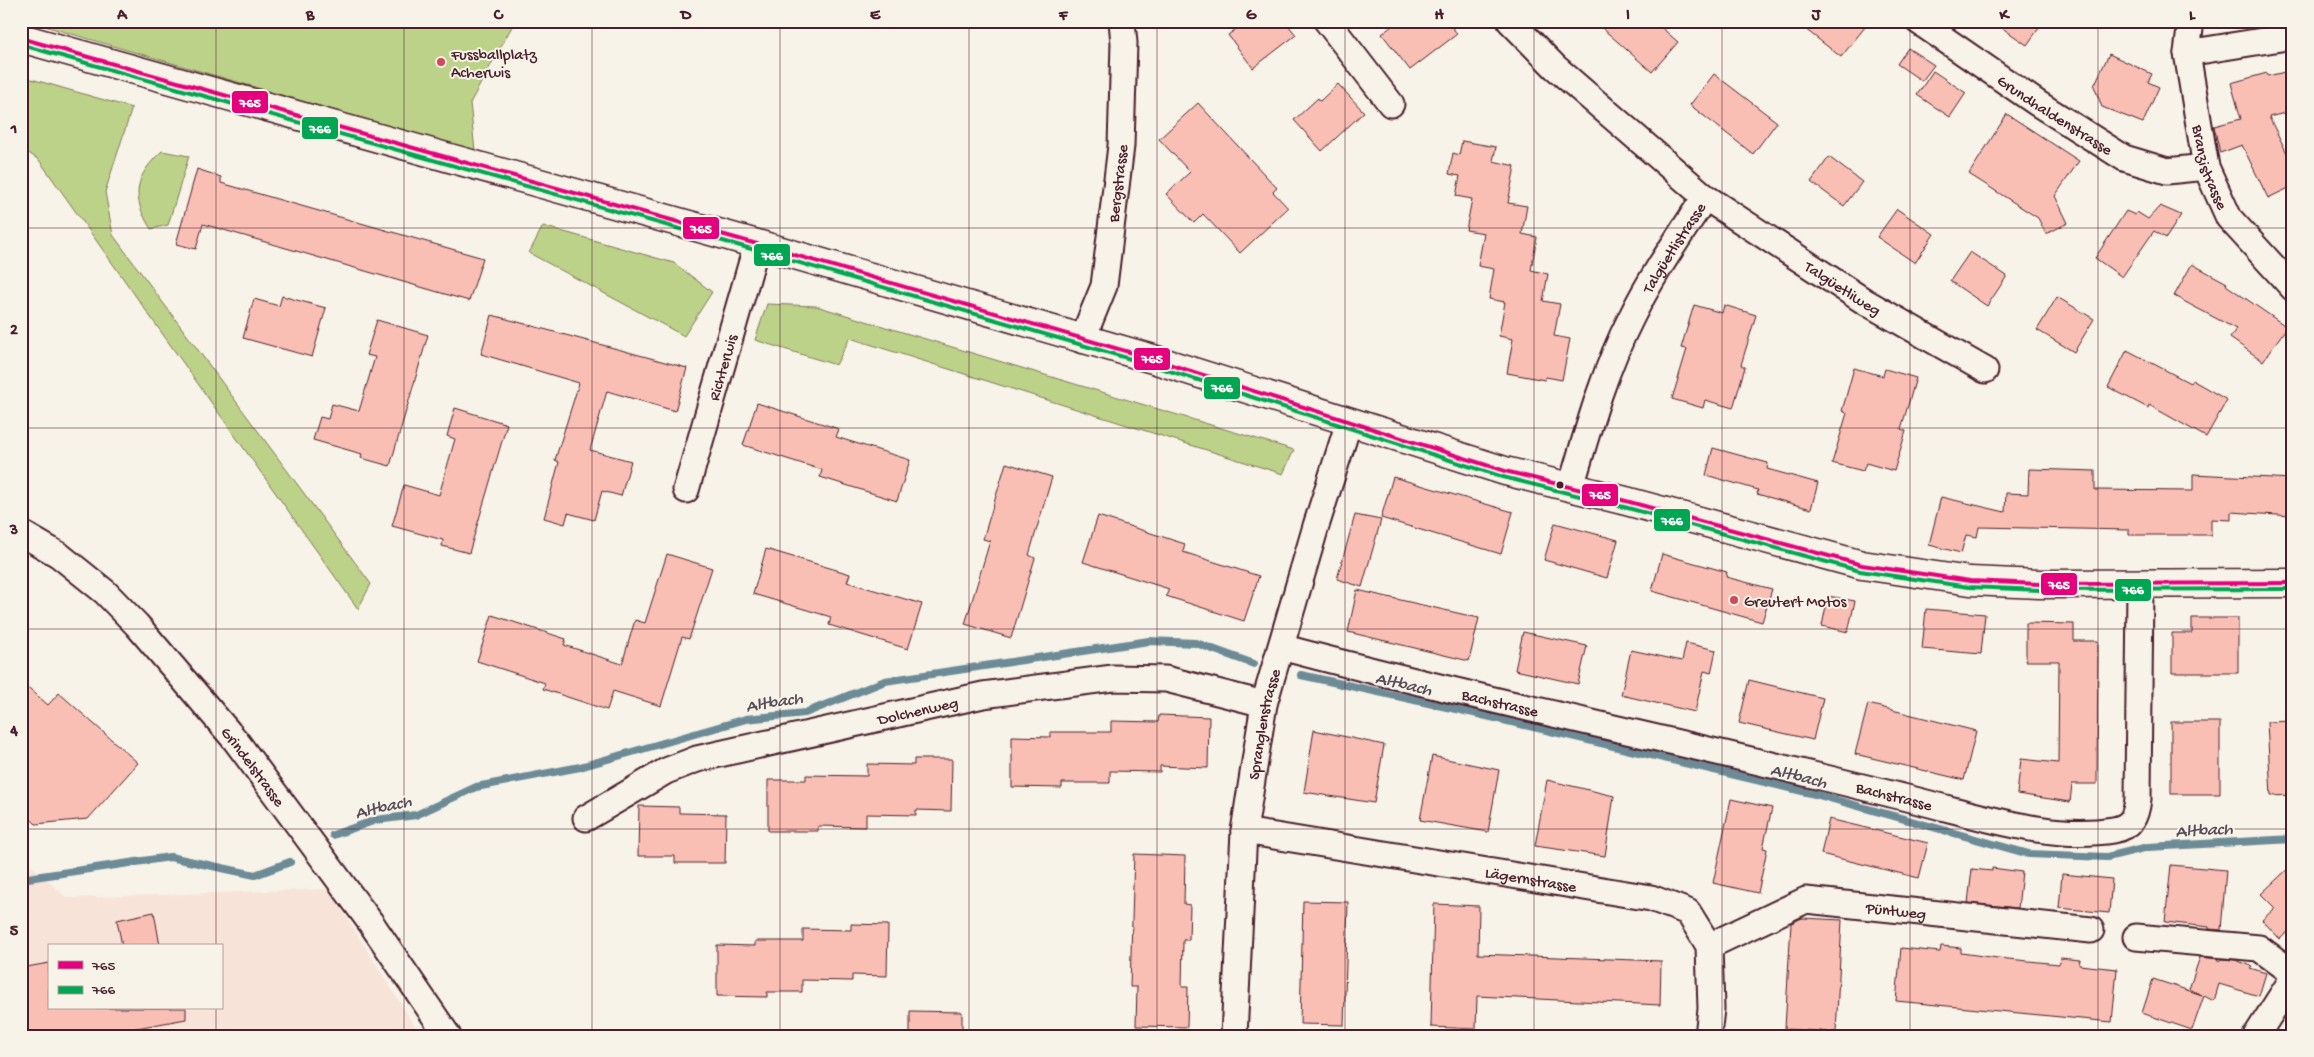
<svg xmlns="http://www.w3.org/2000/svg" width="2314" height="1057" font-family="'Gochi Hand',sans-serif">
<style>
.built{fill:#f8e3d8;fill-rule:evenodd}
.green{fill:#bcd288;stroke:#83785a}
.lines{fill:none;stroke-linecap:round;stroke-linejoin:round}
.stream{stroke:#6c8b97;stroke-width:8}
.building{fill:#fabfb4;stroke:#4a1f2b}
.street-casing{stroke:#4a1f2b;stroke-width:29}
.secondary-casing{stroke:#4a1f2b;stroke-width:31}
.street{stroke:#f7f3e8;stroke-width:25}
.secondary{stroke:#f7f3e8;stroke-width:28}
.bus-1-casing{stroke:#f7f3e8;stroke-width:8}
.bus-2-casing{stroke:#f7f3e8;stroke-width:8}
.bus-1{stroke:#e5007d;stroke-width:4}
.bus-2{stroke:#00a651;stroke-width:4}
.grid{fill:none;stroke:#4a1f2b;stroke-width:1;stroke-opacity:0.55}
.poi-dot{fill:#d1495b;stroke:#f7f3e8;stroke-width:2}
.bus-dot{fill:#4a1f2b;stroke:#f7f3e8;stroke-width:2}
.labels{text-anchor:middle;stroke-width:4;stroke-linejoin:round;paint-order:stroke}
.poi-label{font-size:16px;fill:#4a1f2b;stroke:#f7f3e8;text-anchor:start}
.street-label{font-size:16px;fill:#4a1f2b;stroke:#f7f3e8}
.water-label{font-size:18px;font-style:italic;fill:#584c58;stroke:#f7f3e8}
.line-badge{stroke:#f7f3e8;stroke-width:2}
.badge-label{font-size:14px;text-anchor:middle;font-weight:bold;fill:#fff}
.neatline{fill:none;stroke:#4a1f2b;stroke-width:2}
.grid-label{font-size:16px;text-anchor:middle;font-weight:bold;fill:#4a1f2b}
</style>
<rect width="100%" height="100%" fill="#f7f3e8"/>
<filter id="ink" filterUnits="userSpaceOnUse"><feTurbulence type="fractalNoise" baseFrequency=".02" numOctaves="2"/><feDisplacementMap in="SourceGraphic" scale="10" xChannelSelector="R" yChannelSelector="G"/><feConvolveMatrix kernelMatrix="1 2 1 2 8 2 1 2 1" color-interpolation-filters="sRGB"/></filter>
<g filter="url(#ink)">
<path class="built" d="M21,856l46,42 262,-9 92,147h-400zM49,946h172v62h-172z"/>
<path class="green" d="M27,21h488l-45,82 5,48z
M21,76l111,32 -27,84 8,43 258,349 -13,25 -319,-449 -18,-12z
M162,151l27,5 -21,69 -17,4c-21,-33 -16,-53 11,-78z
M543,226l131,37 38,29 -28,44 -155,-83z
M767,304l49,2 478,144 -11,24 -433,-136 -14,27 -81,-25z"/>
<g class="lines">
<path class="stream" d="M1301,675l173,38 341,81 214,60 78,3 41,-10 145,-8
M333,835l43,-15 40,-5 60,-28 104,-20 166,-48 59,-6 80,-32 264,-40 47,2 58,21
M21,879l149,-22 85,18 35,-13"/>
</g>
<path class="building" d="M1247,21h38l11,14 -43,33 -25,-33z
M1398,21h50l9,13 -47,36 -28,-36z
M1594,21h60l24,21 -26,30z
M1795,21h75l-29,36z
M1992,21h52l-17,24z
M1908,48l26,17 -12,16 -25,-17z
M2109,54l43,20 -4,8 11,5 -16,36 -41,-16 -8,-21z
M2293,70v41l-24,6 24,48v21l-25,12 -26,-53 -22,8 -6,-27 27,-7 -10,-36 36,-10 1,3z
M1933,71l33,22 -16,24 -33,-22z
M1714,74l63,48 -24,32 -63,-49z
M1338,84l26,28 -42,39 -28,-31 24,-22 2,3z
M1198,103l79,85 -4,4 15,16 -48,45 -37,-39 -9,9 -28,-29 24,-22 -31,-33z
M2007,114l72,47 -24,35 13,27 -22,11 -8,-16 -69,-44z
M1462,141l34,6 -3,14 22,5 -7,37 19,3 -5,28 15,3 -6,33 17,4 -5,27 17,3 -6,32 16,3 -8,41 -16,-3 -1,3 -38,-7 6,-34 -14,-3 6,-34 -16,-3 5,-30 -16,-3 6,-33 -18,-3 6,-31 -16,-3 4,-20 -11,-2 4,-21 6,2z
M1829,157l33,25 -18,24 -33,-24z
M197,169l24,8v6l262,75 -14,43 -266,-77 -7,25 -20,-5z
M2160,206l21,9 -15,23 -12,-7 -32,46 -27,-19 31,-47 9,4 2,-3 11,7z
M1897,209l37,25 -19,29 -38,-26z
M1970,252l37,24 -20,30 -37,-25z
M2192,264l35,19 -1,2 61,42 -24,34 -33,-23 6,-9 -62,-33z
M282,296l44,12 -14,49 -69,-19 11,-39 25,7z
M2057,297l37,22 -20,33 -37,-22z
M1694,305l28,8 2,-8 32,10 -15,50 4,2 -12,41 -28,-8 -2,8 -31,-9 15,-50 -6,-1z
M492,315l195,53 -12,43 -68,-20 -17,59 41,11 -10,35 -19,-5 -8,29 -26,-7 -3,11 -21,-6 15,-56 -4,-2 24,-77 -98,-29z
M377,320l51,15 -38,131 -29,-8 1,-4 -49,-14 7,-23 8,2 4,-15 27,7 16,-54 -9,-2z
M2127,350l63,33 2,-3 35,20 -21,37 -57,-32 -1,3 -40,-21z
M1854,368l29,8 2,-7 31,9 -15,51 5,2 -12,40 -28,-8 -3,8 -31,-8 15,-50 -5,-2z
M757,403l82,26 -3,8 74,23 -13,41 -77,-24 2,-7 -79,-25z
M455,408l52,16 -38,129 -27,-7 1,-6 -51,-14 12,-41 35,10 16,-56 -8,-3z
M1713,448l55,15 -1,6 51,14 -7,26 -54,-15 1,-4 -52,-15z
M1006,463l46,14 -23,78 6,3 -24,80 -46,-14 25,-83 -7,-2z
M2029,469l66,2v19l98,1v-17l100,5v37l-62,-4v8l-20,-1v16h-82v-5l-150,-3 -2,10 -11,-2 -5,18 -32,-8 12,-48 64,15 1,-19 22,1z
M1393,477l120,35 -12,42 -120,-36z
M1355,515l26,5 -19,67 -25,-8z
M1098,516l87,28 -2,8 76,24 -15,45 -78,-25 3,-7 -86,-27z
M1555,523l63,17 -11,38 -63,-18z
M766,549l84,25 -3,8 75,22 -14,45 -79,-24 2,-8 -78,-23z
M667,554l45,14 -23,71 -7,-2 -21,69 -48,-15 -6,19 -64,-21 2,-6 -68,-22 15,-46 74,24 -2,6 58,19 13,-44 10,3z
M1662,554l65,18 -1,5 46,12 -10,33 -110,-31z
M1357,590l122,28 -10,43 -121,-29z
M1828,596l27,5 -7,31 -26,-6z
M1926,609l59,5 -4,40 -59,-5z
M2192,618h46v55h-66v-40h20z
M2026,623l48,1v17h24l-1,143h-25l-2,18 -53,-8 4,-35 37,4 1,-102h-33z
M1523,632l64,14 -9,38 -63,-14z
M1686,643l30,7 -5,23 -7,-2 -9,41 -74,-17 10,-45 51,11z
M1749,680l74,18 -10,42 -74,-17z
M21,681l27,24 11,-12 79,70 -50,56 -52,5 -15,-14z
M1868,704l108,27 -12,49 -109,-26z
M1159,715l50,2 -1,51 -48,-2v6l-50,-1v12h-48v5l-50,-1v-51l38,1v-5h61v-11l47,1z
M2293,721v74l-22,1 -4,-74z
M2171,722h49v72h-49z
M1314,730l70,15 -10,58 -70,-11z
M1432,756l67,14 -11,62 -68,-12z
M914,759h38l-1,52 -35,-1v5l-50,-1v13l-48,-1v5h-50v-51h38v-5l61,1v-12l47,1z
M1547,780l67,16 -9,60 -70,-10z
M1731,799l41,9 -9,40 4,1 -9,44 -45,-10z
M639,806l40,1v6l47,1 -1,49h-50v-7h-37z
M1829,819l99,24 -9,35 -98,-24z
M1134,854l51,2 -1,48 6,1 -1,35h-6l-1,47h6l-1,40 -51,-1 1,-39h-7z
M2293,864v63l-13,12 -18,-19 13,-12 -14,-14z
M2171,865l55,5 -5,60 -12,-1v-2l-44,-5z
M1992,868l30,4 -4,36 -50,-5 4,-34 20,2z
M2062,874l50,5 -3,34 -50,-5z
M1303,901l45,1 -4,123 -44,-1z
M1434,904l45,2 -1,48 183,7 -1,44 -183,-9 -1,33 -45,-2z
M154,912l6,34h-38l-5,-26z
M1802,918l40,2 -6,112 -51,-3 6,-106z
M851,924l37,1 -1,51 -35,-1v6l-50,-1v12h-35v5l-50,-1v-51l38,1v-5h48v-12l48,1z
M1941,946l20,2v5l37,5 61,6 1,-6 20,2 -1,5 38,4 -5,53 -216,-21 5,-53 39,4z
M2200,957l18,2v3l3,-3 14,1 17,6 -2,2 16,5 -7,23 -40,-12 -5,17 -10,-5 -12,34 -50,-17 11,-34 49,16 -13,-6z
M49,963v45h137v11l-93,17h-72v-68z
M910,1011l52,1v24h-52z"/>
<g class="lines">
<g class="street-casing">
<g id="street">
<path d="M1327,21l64,83"/>
<path id="s1" d="M1510,21l45,46 150,130 159,104 121,69"/>
<path id="s2" d="M1918,21l119,82 87,55 43,13 39,-4"/>
<path id="s3" d="M2191,21l-4,32 19,114 23,51 64,70"/>
<path d="M2187,53l106,-17"/>
<path id="s4" d="M1082,340l22,-54 17,-140 3,-103 -2,-22"/>
<path id="s5" d="M1571,487c17,-58 33,-116 60,-169 21,-43 48,-81 74,-121"/>
<path id="s6" d="M686,490l71,-246"/>
<path id="s7" d="M21,533l38,22 46,37 32,33 99,116 135,182 77,113"/>
<path id="s8" d="M1281,647c178,48 358,85 536,129 46,11 91,22 136,34 51,13 107,29 160,20 19,-3 23,-14 25,-31l2,-214"/>
<path id="s9" d="M586,818l80,-47 31,-12 286,-64 130,-17 53,1 98,25"/>
<path id="s10" d="M1244,831l407,67 37,14 21,34 2,63 -3,27"/>
<path d="M2136,937l123,11 34,25"/>
<path id="s11" d="M1709,946l97,-46 285,30"/>
<path id="s12" d="M1234,1036l10,-205 20,-127 52,-178 33,-104"/>
<path d="M2256,1036l37,-58"/>
</g>
</g>
<g class="secondary-casing">
<path id="secondary" d="M21,38l736,206 396,115 352,112 121,30 236,64 108,16 70,3 253,-1"/>
</g>
<use href="#street" class="street"/>
<use href="#secondary" class="secondary"/>
<g class="bus-1-casing">
<path id="bus-1" d="M24,39l733,205 396,115 352,112 121,30 236,64 108,16 70,3 253,-1"/>
</g>
<g class="bus-2-casing">
<path id="bus-2" d="M22,45l733,205 396,115 352,112 121,30 236,64 109,16 71,3 253,-1"/>
</g>
<use href="#bus-1" class="bus-1"/>
<use href="#bus-2" class="bus-2"/>
</g>
</g>
<path class="grid" d="M216,21v925M404,21v1015M592,21v1015M780,21v1015M969,21v1015M1157,21v1015M1345,21v1015M1534,21v1015M1722,21v1015M1910,21v1015M2098,21v1015M21,228h2272M21,428h2272M21,629h2272M21,829h2272M216,1008v28"/>
<g class="poi-dot">
<circle cx="441" cy="62" r="5"/>
<circle cx="1734" cy="600" r="5"/>
</g>
<circle class="bus-dot" cx="1560" cy="485" r="4.5"/>
<g class="labels">
<g class="poi-label">
<text x="451" y="59">Fussballplatz<tspan x="451" dy="18">Acherwis</tspan></text>
<text x="1744" y="606">Greutert Motos</text>
</g>
<g class="street-label">
<text dy="6" stroke="none"><textPath href="#s2" startOffset="166">Grundhaldenstrasse</textPath></text>
<text dy="6" stroke="none"><textPath href="#s3" startOffset="149">Branzistrasse</textPath></text>
<text dy="6" stroke="none"><textPath href="#s4" startOffset="162">Bergstrasse</textPath></text>
<text dy="6" stroke="none"><textPath href="#s5" startOffset="262">Talgüetlistrasse</textPath></text>
<text dy="6" stroke="none"><textPath href="#s1" startOffset="428">Talgüetliweg</textPath></text>
<text dy="6" stroke="none"><textPath href="#s6" startOffset="128">Richterwis</textPath></text>
<text dy="6" stroke="none"><textPath href="#s8" startOffset="226">Bachstrasse</textPath></text>
<text dy="6" stroke="none"><textPath href="#s9" startOffset="352">Dolchenweg</textPath></text>
<text dy="6" stroke="none"><textPath href="#s12" startOffset="314">Spranglenstrasse</textPath></text>
<text dy="6" stroke="none"><textPath href="#s7" startOffset="332">Grindelstrasse</textPath></text>
<text dy="6" stroke="none"><textPath href="#s8" startOffset="631">Bachstrasse</textPath></text>
<text dy="6" stroke="none"><textPath href="#s10" startOffset="291">Lägernstrasse</textPath></text>
<text dy="6" stroke="none"><textPath href="#s11" startOffset="198">Püntweg</textPath></text>
</g>
<g class="water-label">
<text transform="translate(1404 683) rotate(13)" y="6">Altbach</text>
<text transform="translate(774 701) rotate(-9)" y="6">Altbach</text>
<text transform="translate(1799 775) rotate(14)" y="6">Altbach</text>
<text transform="translate(383 806) rotate(-13)" y="6">Altbach</text>
<text transform="translate(2204 829) rotate(-3)" y="6">Altbach</text>
</g>
</g>
<g class="line-badge">
<rect x="231" y="90" width="38" height="24" rx="5" fill="#e5007d"/>
<rect x="301" y="116" width="38" height="24" rx="5" fill="#00a651"/>
<rect x="682" y="216" width="38" height="24" rx="5" fill="#e5007d"/>
<rect x="753" y="243" width="38" height="24" rx="5" fill="#00a651"/>
<rect x="1133" y="347" width="38" height="24" rx="5" fill="#e5007d"/>
<rect x="1203" y="376" width="38" height="24" rx="5" fill="#00a651"/>
<rect x="1581" y="483" width="38" height="24" rx="5" fill="#e5007d"/>
<rect x="1653" y="508" width="38" height="24" rx="5" fill="#00a651"/>
<rect x="2040" y="572" width="38" height="24" rx="5" fill="#e5007d"/>
<rect x="2114" y="578" width="38" height="24" rx="5" fill="#00a651"/>
</g>
<g class="badge-label">
<text x="250" y="107">765</text>
<text x="320" y="133">766</text>
<text x="701" y="233">765</text>
<text x="772" y="260">766</text>
<text x="1152" y="363">765</text>
<text x="1222" y="392">766</text>
<text x="1600" y="499">765</text>
<text x="1672" y="525">766</text>
<text x="2059" y="589">765</text>
<text x="2133" y="594">766</text>
</g>
<rect width="2314" height="1057" fill="none" stroke="#f7f3e8" stroke-width="55"/>
<rect x="48" y="944" width="175" height="65" fill="#f7f3e8" stroke="#b29e9c"/>
<rect x="58" y="961" width="25" height="8" fill="#e5007d" stroke="#b29e9c"/>
<text x="92" y="970" font-size="15" fill="#4a1f2b">765</text>
<rect x="58" y="986" width="25" height="8" fill="#00a651" stroke="#b29e9c"/>
<text x="92" y="994" font-size="15" fill="#4a1f2b">766</text>
<rect x="28" y="28" width="2258" height="1002" class="neatline"/>
<g class="grid-label">
<text x="122" y="19">A</text>
<text x="310" y="19">B</text>
<text x="498" y="19">C</text>
<text x="686" y="19">D</text>
<text x="875" y="19">E</text>
<text x="1063" y="19">F</text>
<text x="1251" y="19">G</text>
<text x="1439" y="19">H</text>
<text x="1628" y="19">I</text>
<text x="1816" y="19">J</text>
<text x="2004" y="19">K</text>
<text x="2192" y="19">L</text>
<text x="14" y="133">1</text>
<text x="14" y="334">2</text>
<text x="14" y="534">3</text>
<text x="14" y="735">4</text>
<text x="14" y="935">5</text>
</g>
</svg>
